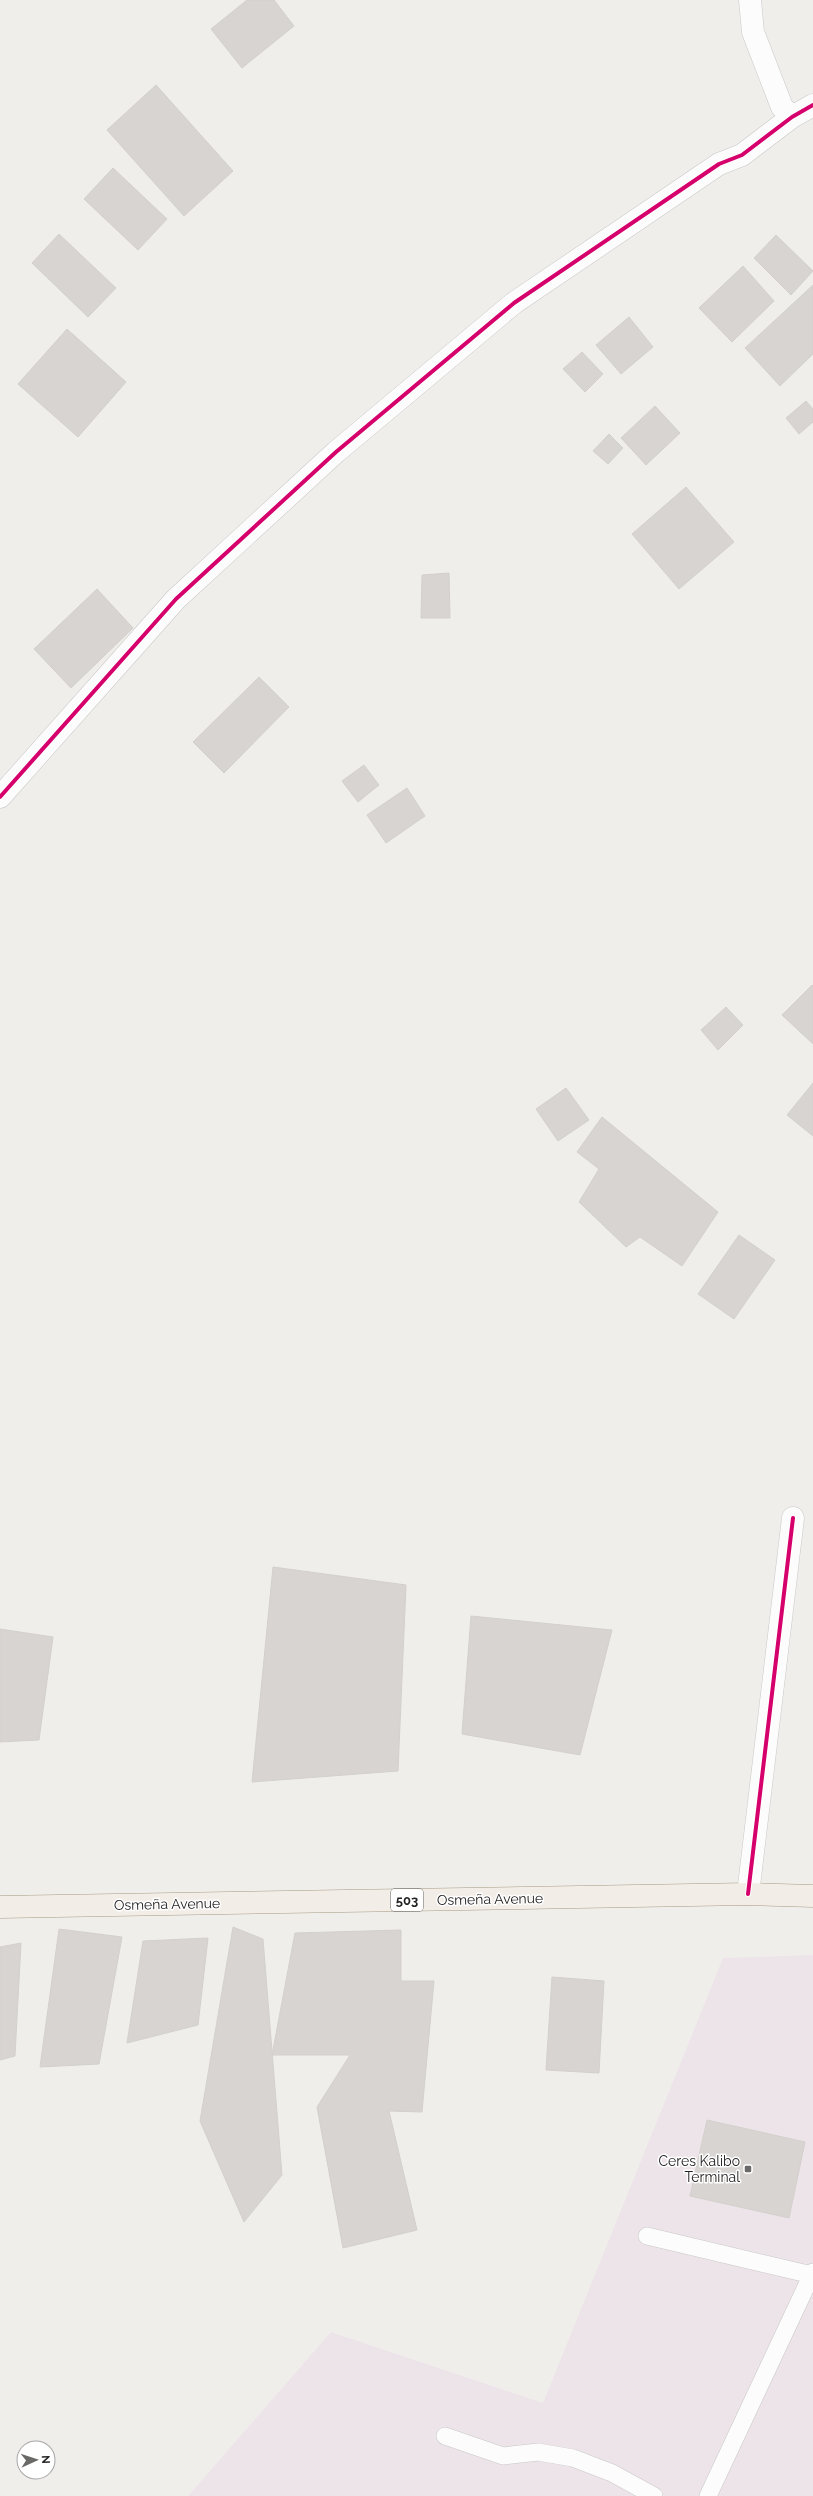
<svg xmlns="http://www.w3.org/2000/svg" width="813" height="2496" font-family="Raleway,sans-serif">
<style>
.industrial{fill:#ede4e9}
.building{fill:#d7d4d2;stroke:#d3d0cc}
.lines{fill:none;stroke-linecap:round;stroke-linejoin:round}
.service-casing{stroke:#c9c8c7;stroke-width:18}
.minor-casing{stroke:#c9c8c7;stroke-width:23}
.primary-casing{stroke:#a79c86;stroke-width:23}
.service{stroke:#fdfcfc;stroke-width:17}
.minor{stroke:#fdfcfc;stroke-width:22}
.primary{stroke:#f3ede7;stroke-width:22}
.cycleway-casing{stroke:#fff;stroke-width:6}
.cycleway{stroke:#d6006c;stroke-width:4}
.poi-dot{fill:#6a6968;stroke:#fff;stroke-width:1.5}
.labels{text-anchor:middle;stroke-width:3;stroke-linejoin:round;paint-order:stroke}
.shield{fill:#fff;stroke:#646464;stroke-width:1}
.shield-label{font-size:13px;font-weight:bold;fill:#222}
.street-label{font-size:14px;fill:#222;stroke:#fff}
.poi-label{font-size:14px;fill:#222;stroke:#fff;text-anchor:end}
</style>
<rect width="100%" height="100%" fill="#f0eeeb"/>
<path class="industrial" d="M813,1955v541h-625l143,-164 212,71 180,-445z"/>
<path class="building" d="M247,0h27l20,26 -52,42 -31,-39z
M156,85l77,86 -49,45 -77,-86z
M113,168l54,51 -29,31 -54,-51z
M59,234l57,54 -28,29 -56,-54z
M776,235l37,36 -22,24 -37,-37z
M743,266l31,35 -42,41 -33,-34z
M813,285v69l-33,32 -35,-38z
M629,317l24,30 -32,27 -25,-29z
M67,329l59,53 -48,55 -60,-53z
M582,352l21,22 -18,18 -22,-23z
M806,401l7,8v13l-14,12 -13,-16z
M655,406l25,27 -34,32 -25,-27z
M609,434l14,14 -15,16 -15,-13z
M686,487l48,55 -55,47 -47,-55z
M449,573l1,45h-29l1,-43z
M97,589l36,39 -62,60 -37,-39z
M259,677l30,30 -65,66 -31,-31z
M364,765l15,20 -21,17 -16,-21z
M407,788l18,28 -39,27 -19,-28z
M812,985l1,1v58l-31,-29z
M726,1007l17,18 -25,25 -17,-20z
M813,1083v53l-26,-21z
M566,1088l23,32 -31,21 -22,-32z
M602,1117l116,95 -36,54 -42,-29 -14,10 -47,-45 20,-33 -22,-17z
M739,1235l36,25 -41,59 -36,-25z
M273,1567l133,18 -8,186 -146,11z
M471,1616l141,14 -32,125 -118,-21z
M0,1629l53,8 -14,103 -39,2z
M233,1927l30,12 19,236 -38,47 -44,-101z
M59,1929l63,8 -23,127 -59,3z
M401,1930v51h33l-12,131 -33,-1 28,119 -74,18 -26,-141 33,-52h-78l23,-122z
M208,1938l-10,87 -71,18 16,-102z
M21,1943l-6,113 -15,4v-113z
M552,1977l52,4 -5,92 -53,-3z
M707,2120l98,22 -16,76 -99,-22z"/>
<g class="lines">
<g class="service-casing">
<path id="service" d="M647,2236l165,39
M445,2436l58,20 35,-4 35,6 39,15 42,23
M708,2496l105,-224"/>
</g>
<g class="minor-casing">
<path id="minor" d="M750,0l3,32 29,75 10,10
M0,797l176,-198 160,-147 178,-149 205,-139 23,-9 50,-38 21,-12
M748,1894l45,-376"/>
</g>
<g class="primary-casing">
<path id="primary" d="M0,1907l748,-13 65,2"/>
</g>
<use href="#service" class="service"/>
<use href="#minor" class="minor"/>
<use href="#primary" class="primary"/>
<g class="cycleway-casing">
<path id="cycleway" d="M0,797l176,-198 160,-147 178,-149 205,-139 23,-9 50,-38 21,-12
M748,1894l45,-376"/>
</g>
<use href="#cycleway" class="cycleway"/>
</g>
<rect class="poi-dot" x="744" y="2165" width="8" height="8" rx="2"/>
<g class="labels">
<rect class="shield" x="391" y="1889" width="32" height="22" rx="3"/>
<g class="shield-label">
<text x="407" y="1905">503</text>
</g>
<g class="street-label">
<text transform="translate(490 1899) rotate(-1)" y="5">Osmeña Avenue</text>
<text transform="translate(167 1904) rotate(-1)" y="5">Osmeña Avenue</text>
</g>
<g class="poi-label">
<text x="740" y="2166">Ceres Kalibo<tspan x="740" dy="16">Terminal</tspan></text>
</g>
</g>
<g transform="translate(36 2460) rotate(87)"><circle r="19" fill="#ffffff" stroke="#a7a7a7"/>
<path d="M0-3L7 15L0 10L-7 15Z" fill="#6a6968"/>
<text y="-6" font-size="11" font-weight="bold" text-anchor="middle" fill="#222222">N</text>
</g>
</svg>
